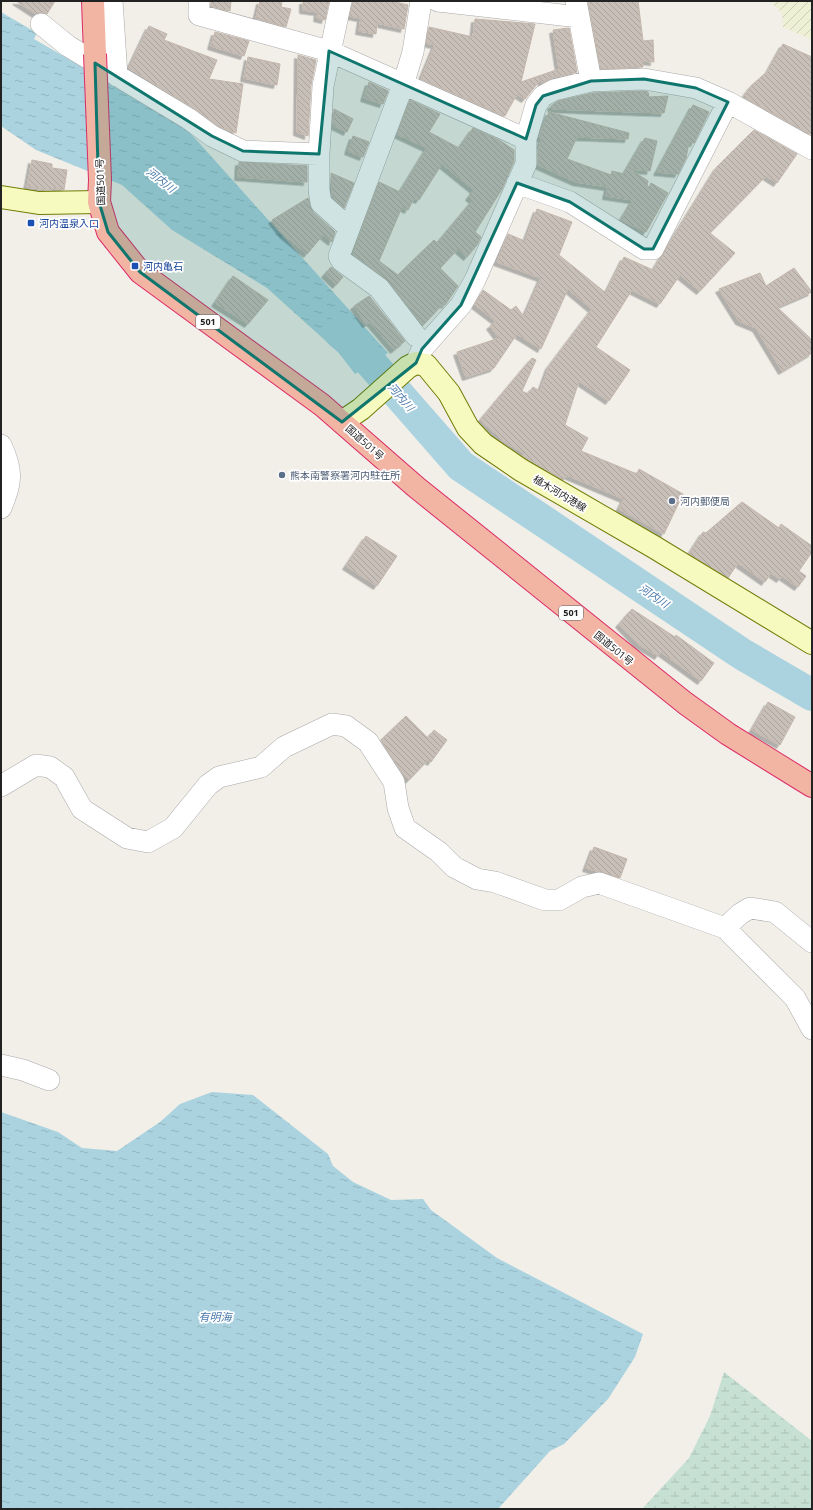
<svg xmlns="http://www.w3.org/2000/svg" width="813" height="1510" font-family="'Open Sans','Noto Sans JP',sans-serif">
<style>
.farmland{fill:url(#farmland-furrows)}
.wetland{fill:url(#wetland-marsh)}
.water{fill:url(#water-ripples)}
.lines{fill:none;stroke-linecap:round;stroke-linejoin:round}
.river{stroke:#aad3df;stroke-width:32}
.building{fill:url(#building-back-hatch);stroke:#c4b6ab;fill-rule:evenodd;filter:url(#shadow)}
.minor-casing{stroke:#a9a9a9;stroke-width:22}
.secondary-casing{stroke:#707d05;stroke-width:24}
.trunk-casing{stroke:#dc2a67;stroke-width:24}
.minor{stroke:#fff;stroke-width:21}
.secondary{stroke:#f7fabf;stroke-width:22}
.trunk{stroke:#f2b4a3;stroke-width:22}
.trunk-bridge-casing{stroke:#dc2a67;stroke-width:24;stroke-linecap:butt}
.trunk-bridge{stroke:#f2b4a3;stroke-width:22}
.marked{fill:#0f766e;fill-opacity:0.2;stroke:#0f766e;stroke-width:3;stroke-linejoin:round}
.transit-dot{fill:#1a4fb4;stroke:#fff;stroke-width:1.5}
.service-dot{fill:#5c6f8a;stroke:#fff;stroke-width:1.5}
.labels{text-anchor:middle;stroke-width:3.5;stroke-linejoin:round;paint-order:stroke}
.shield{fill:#fff;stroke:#646464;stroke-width:1}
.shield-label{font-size:9px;font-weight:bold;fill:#222}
.street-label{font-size:10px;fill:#222;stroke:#fff}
.transit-label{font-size:10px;fill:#164399;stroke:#fff;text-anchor:start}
.service-label{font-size:10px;fill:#4e5e75;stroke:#fff;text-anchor:start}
.water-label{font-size:11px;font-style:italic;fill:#4a7aab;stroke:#fff}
</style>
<defs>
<pattern id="farmland-furrows" width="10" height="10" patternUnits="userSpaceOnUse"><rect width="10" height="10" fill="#eef0d5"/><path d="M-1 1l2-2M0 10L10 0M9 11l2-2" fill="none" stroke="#ccceb7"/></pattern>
<pattern id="wetland-marsh" width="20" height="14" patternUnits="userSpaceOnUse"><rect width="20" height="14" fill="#c6e0d4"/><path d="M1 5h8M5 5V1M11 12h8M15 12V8" fill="none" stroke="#aac0b6"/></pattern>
<pattern id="water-ripples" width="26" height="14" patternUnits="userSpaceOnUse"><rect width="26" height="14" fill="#aad3df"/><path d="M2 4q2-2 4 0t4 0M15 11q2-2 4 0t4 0" fill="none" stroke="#92b5bf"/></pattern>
<pattern id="building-back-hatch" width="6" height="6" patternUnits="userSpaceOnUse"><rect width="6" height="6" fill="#c7bfb8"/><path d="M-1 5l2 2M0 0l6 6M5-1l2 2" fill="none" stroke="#aba49e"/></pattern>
<filter id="shadow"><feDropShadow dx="-3.5" dy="3.5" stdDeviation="0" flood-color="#0004"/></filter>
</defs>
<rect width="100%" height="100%" fill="#f2efe9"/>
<path class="farmland" d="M770,1h42v39l-29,-13 -1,-14z"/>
<path class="wetland" d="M724,1372l88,69v68h-170l47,-51 21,-42z"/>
<path class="water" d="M1,12l36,21 -3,6 149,86 205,228 -33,21 -17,-22 -71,-64 -95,-58 -50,-45 -86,-35 -35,-24z
M212,1092l41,3 75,59 5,12 20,16 38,18 32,-1 8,11 66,48 146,76 -8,23 -27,42 -44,45 -14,7 -52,58h-497v-397l57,20 24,16 35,3 43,-29 20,-18z"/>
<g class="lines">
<path class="river" d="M340,333l17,14 104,119 281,188 70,41"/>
</g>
<path class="building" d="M16,1h39l-8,13 -4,-2 -7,2z
M211,1h20l-1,10 -19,-5z
M260,1h22l-1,6 10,2 -5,18 -30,-9z
M303,1h26l-4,19 -8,-2 1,-6 -15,-2z
M353,1h38l17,4 -4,24 -27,-6 -1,11 -17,-3 2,-13 -11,-2z
M588,1h50l5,40 10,-1 1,22 -12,-1 1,6 -42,2z
M475,19l60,5 -14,58 38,-13 -6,-39 16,-2 8,44 -26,6 -9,5 -1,-4 -16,20 -8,-5 -12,22 -84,-37 14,-34 -9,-2 3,-16 44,10z
M149,26l18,8 -3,6 53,20 -8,19 34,5 -7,49 -18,-7 -23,-17 -66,-41z
M215,32l34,9 -5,15 -33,-10z
M783,44l29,13v78l-69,-38 9,-12 16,-14z
M298,55l18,5 -5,25 -3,51 -11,-4z
M248,57l32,7 -3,21 -33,-7z
M369,82l19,9 -5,13 -19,-6z
M643,91l5,1 1,5 19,-1 -4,17 -112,-4 -1,-3 7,-5 35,-8z
M410,100l30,14 -11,18 30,16 14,-20 26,12 15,10v11l-12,28 -27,43 6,5 -4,8 -10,12 -9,-8 -18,19 18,18 -13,19 -2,-1 -20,21 -35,-44 -35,-27 26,-72 21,10 27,-44 -30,-14zM442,164l32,26 -5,7 4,3 -36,43 -3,-3 -36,35 -19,-14 23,-54 6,3 6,-12 5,2z
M693,105l16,7 -15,31 -5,-1 -3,16 -8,16 -21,-2z
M334,109l19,10 -6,13 -14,-7z
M549,112l80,21 -1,6 -51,-2 -10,22 44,16 1,-4 12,3 21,-36 12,3 -7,30 -20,-2 18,12 -1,5 2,1 2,-4 17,10 -22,39 -25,-12 12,-20 -27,-4 2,-9 -32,-5 -38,-17v-15l4,-11 -3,-2z
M754,130l43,24 -20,29 -11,-7 -56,57 25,20 -35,38 -20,-16 -20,29 -28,-14 -36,57 34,23 -21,31 -30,-20 -14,44 23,13 -7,13 56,23 2,-5 44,25 -19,40 -45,-25 5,-10 -57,-24 -4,5 -41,-25 2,-2 -23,-13 1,-1 -22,-19 52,-62 4,2 -14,31 6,3 5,-7 7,4 9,-25 43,-57 -24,-20 -27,60 -24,-15 -23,34 -28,9 -9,-25 42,-14 -9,-12 6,-5 -21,-16 8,-15 28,20 5,-4 8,11 17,-39 -44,-16 11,-28 17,7 12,-32 35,13 -13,33 47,38 18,-36 29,13 64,-103z
M353,136l16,6 -6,15 -15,-6z
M32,160l20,4v4l15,2 -3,20 -12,-2v2h-5l-20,-3z
M239,162l68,4v16l-69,-5z
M331,173l23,10 -10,25 -12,-11z
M308,198l5,14 22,20 -3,10 -9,-7 -16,19 -24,-20 -11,-14z
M331,267l12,10 -7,8 -11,-11z
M794,268l18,24 -35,15 33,31 2,5v10l-30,18 -26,-43 -17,-7 -20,-32 41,-16 6,13z
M233,276l35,24 -20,24 -33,-21z
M369,296l36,45 -11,9 -24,-28 -4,2 -12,-18z
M742,502l37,26 2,-4 31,22v6l-13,19 7,5 -8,11 -16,-11 -2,3 -9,-6 -6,9 -27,-19 -10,15 -39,-24 14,-22 3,1z
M366,536l31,20 -20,30 -31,-20z
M632,609l43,28 1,-2 38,28 -13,18 -40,-29 -3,4 -20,-12 -19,-20z
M768,702l27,15 -15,28 -28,-15z
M406,716l22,22 6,-8 13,10 -16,22 -3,-2 -19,20 -6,-6 -22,-34z
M594,847l33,12 -7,19 -34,-10z"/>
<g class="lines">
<g class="minor-casing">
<path id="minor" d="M112,1l5,75
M199,1v14l130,36 197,88
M438,1l141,16
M576,1l15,80
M41,24l27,22 121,73 23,17 31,15 76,3 4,-68 18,-85
M319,154v36l2,13 28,25
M517,183l53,19 74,47h9l75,-147
M416,336l-37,-48 -37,-27 -3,-5 64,-171 10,-33 8,-51
M416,363l6,-14 39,-44 14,-25 51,-116v-25l10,-34 7,-9 11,-6 37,-9 53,-2 52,9 32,14 84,47
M1,445c12,26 11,37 0,63
M1,786l35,-21 14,2 14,10 18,32 45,29 21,4 25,-14 35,-43 11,-8 42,-10 23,-20 48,-23 14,2 22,16 26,40 4,26 7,20 34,24 15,15 23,12 18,3 50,18h14l23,-13 17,-4 126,45 70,70 17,31
M725,928l15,-14 10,-6 25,4 37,30
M1,1065l22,5 26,10"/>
</g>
<g class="secondary-casing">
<path id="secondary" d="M1,197l38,6 60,-1
M342,422l19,-13 47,-42 8,-4 10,2 23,28 19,35 15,16 38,26 133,77 158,96"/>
</g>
<g class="trunk-casing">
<path id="trunk" d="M93,1l2,53
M100,180l-1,22 9,30 32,40 182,133 94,82 269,216 43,31 84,52"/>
</g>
<use href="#minor" class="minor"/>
<use href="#secondary" class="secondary"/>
<use href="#trunk" class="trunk"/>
<g class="trunk-bridge-casing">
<path id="trunk-bridge" d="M95,54l5,126"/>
</g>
<use href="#trunk-bridge" class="trunk-bridge"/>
</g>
<path class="marked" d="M329,51l197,88 10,-34 7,-9 48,-15 53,-2 52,9 32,14 -75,147h-9l-74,-47 -53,-19 -56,122 -39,44 -6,14 -74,59 -202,-150 -32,-40 -9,-30 -4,-139 117,73 31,15 76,3z"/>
<g class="transit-dot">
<rect x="27" y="219" width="8" height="8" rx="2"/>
<rect x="131" y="262" width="8" height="8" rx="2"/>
</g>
<g class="service-dot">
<circle cx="282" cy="475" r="4"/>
<circle cx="672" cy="501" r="4"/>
</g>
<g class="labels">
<g class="shield">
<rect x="196" y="315" width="24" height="14" rx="3"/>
<rect x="559" y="606" width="24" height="14" rx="3"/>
</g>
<g class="shield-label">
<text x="208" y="325">501</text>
<text x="571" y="616">501</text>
</g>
<g class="street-label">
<text transform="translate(100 182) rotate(-92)" y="4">国道501号</text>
<text transform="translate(365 442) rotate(42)" y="4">国道501号</text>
<text transform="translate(560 493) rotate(31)" y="4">植木河内港線</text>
<text transform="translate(614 648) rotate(39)" y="4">国道501号</text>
</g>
<g class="transit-label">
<text x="39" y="227">河内温泉入口</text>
<text x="143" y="270">河内亀石</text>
</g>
<g class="service-label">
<text x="290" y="479">熊本南警察署河内駐在所</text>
<text x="680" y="505">河内郵便局</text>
</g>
<g class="water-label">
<text transform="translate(161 180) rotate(38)" y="4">河内川</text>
<text transform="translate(401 397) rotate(49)" y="4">河内川</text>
<text transform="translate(654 596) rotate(34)" y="4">河内川</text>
<text x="215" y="1321">有明海</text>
</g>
</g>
<rect width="813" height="1510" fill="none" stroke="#222222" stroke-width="4"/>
</svg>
